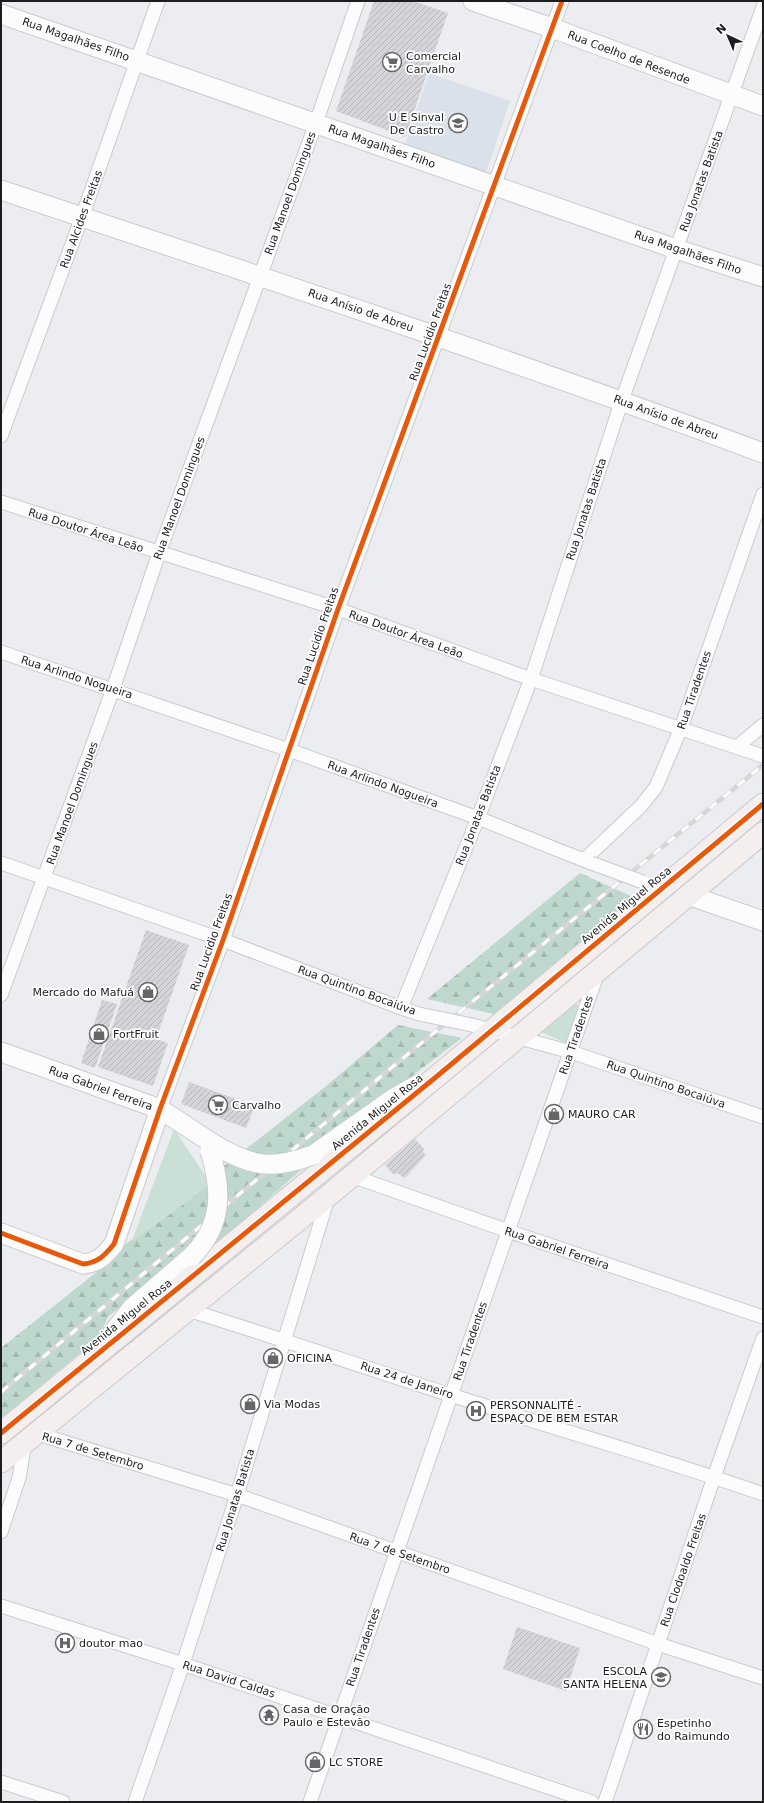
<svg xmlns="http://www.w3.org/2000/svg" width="764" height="1803" font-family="'DejaVu Sans',sans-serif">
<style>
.built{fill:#dbe1ea}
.forest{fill:url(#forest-firs)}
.green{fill:#cae0d7}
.building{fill:url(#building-hatch)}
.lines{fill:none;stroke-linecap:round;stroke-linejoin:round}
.street-casing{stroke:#c9cbce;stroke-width:15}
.secondary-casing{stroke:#c9cbce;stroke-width:21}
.primary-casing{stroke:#cacbcd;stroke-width:23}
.street{stroke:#fcfcfd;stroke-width:13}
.secondary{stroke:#fcfcfd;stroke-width:19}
.primary{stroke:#f4eeef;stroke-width:21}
.rail-casing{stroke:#d6d6d7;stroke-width:4.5}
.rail{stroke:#fff;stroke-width:3;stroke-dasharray:9;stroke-linecap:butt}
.street-bridge-casing{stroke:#c9cbce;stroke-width:15;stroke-linecap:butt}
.secondary-bridge-casing{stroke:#c9cbce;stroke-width:21;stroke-linecap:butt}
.street-bridge{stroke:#fcfcfd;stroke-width:13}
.secondary-bridge{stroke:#fcfcfd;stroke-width:19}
.cycleway-casing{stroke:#fff;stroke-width:8}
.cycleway{stroke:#e8590c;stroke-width:5}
.labels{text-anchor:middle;stroke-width:3.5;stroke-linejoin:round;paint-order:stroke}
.street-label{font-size:11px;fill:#1c1d1f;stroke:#fff}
.poi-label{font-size:11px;fill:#1c1d1f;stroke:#fff;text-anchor:start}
</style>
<defs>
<pattern id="forest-firs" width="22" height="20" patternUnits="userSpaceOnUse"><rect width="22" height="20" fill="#bed8cd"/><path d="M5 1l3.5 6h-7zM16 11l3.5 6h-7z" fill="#a3b9b0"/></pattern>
<pattern id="building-hatch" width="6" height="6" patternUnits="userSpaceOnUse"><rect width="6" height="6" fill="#d4d5d8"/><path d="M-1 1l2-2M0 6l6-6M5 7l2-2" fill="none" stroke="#b5b6b9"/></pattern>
</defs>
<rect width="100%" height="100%" fill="#ebedf0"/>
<path class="built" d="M429,73l81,28 -24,72 -81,-29z"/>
<path class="forest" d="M580,873l53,24 -139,117 -67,-15z
M398,1025l64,13 -137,104 -19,10 -5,18 -91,80 -16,-2 -86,69 -10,21 -97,81v-71l97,-77 17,-18 76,-61 134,-105z"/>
<path class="green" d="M573,1003l5,2v3l-12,35 -25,-11z
M174,1129l37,55 -80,59z"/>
<path class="building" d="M374,1h39l35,12 -43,124 -69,-26z
M146,930l43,15 -33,94 12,4 -15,43 -55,-19z
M102,1000l15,4 -22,64 -14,-5z
M189,1082l66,24 -9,22 -65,-24z
M415,1139l9,10 -1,3 3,3 -21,23 -8,-5 -3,2 -9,-10z
M517,1627l63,21 -14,43 -63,-22z"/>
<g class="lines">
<g class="street-casing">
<path id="street" d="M1,436l81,-219 76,-216
M1,502l337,107 193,70 232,77
M1,652l288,98 189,68 113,45
M737,747l26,-22
M584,860l57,-54 15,-19 25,-59 82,-234
M1,863l222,77 178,68 18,6
M1,995l112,-306 46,-136 157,-430 42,-122
M401,1008l77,-190 53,-139 91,-279 141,-393
M472,1025l99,27 192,65
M160,1109l63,-169 115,-331 224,-608
M352,1176l156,55 255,86
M188,1310c88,27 175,57 263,85 104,34 209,63 312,99
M35,1433l202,62 421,149 105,34
M1,1532l18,-54 6,-36
M1,1606l182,58 409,138
M1,1782l62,20
M135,1802l48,-138 54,-169 91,-297
M310,1802l288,-830
M605,1802l109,-325 49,-139"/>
</g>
<g class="secondary-casing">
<path id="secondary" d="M473,1l79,27 211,78
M1,14l675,235 87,28
M1,190c255,85 510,169 762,263
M688,895l75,26
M1,1052l159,57 55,36
M313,1155l81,-57 23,-13
M1,1233l82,31c15,-1 22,-9 31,-20l46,-135
M108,1339l24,-31 60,-52"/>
</g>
<g class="primary-casing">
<path id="primary" d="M1,1433l435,-356 327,-273
M1,1462l327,-266 435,-363"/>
</g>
<use href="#street" class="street"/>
<use href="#secondary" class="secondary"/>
<use href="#primary" class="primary"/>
<g class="rail-casing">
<path id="rail" d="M1,1392l407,-338 355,-289"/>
</g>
<use href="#rail" class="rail"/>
<g class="street-bridge-casing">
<path id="street-bridge" d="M591,863l52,19
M419,1014l53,11"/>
</g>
<g class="secondary-bridge-casing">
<path id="secondary-bridge" d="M215,1145c37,22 57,25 98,10
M192,1256c31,-31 30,-66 18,-105"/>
</g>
<use href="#street-bridge" class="street-bridge"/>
<use href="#secondary-bridge" class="secondary-bridge"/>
<g class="cycleway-casing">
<path id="cycleway" d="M1,1233l82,31c15,-1 22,-9 31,-20l46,-135 63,-169 115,-331 224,-608
M1,1433l435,-356 327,-273"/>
</g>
<use href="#cycleway" class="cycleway"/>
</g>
<defs>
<g id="supermarket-ring" transform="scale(1)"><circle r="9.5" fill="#fff" stroke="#646668" stroke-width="1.5"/><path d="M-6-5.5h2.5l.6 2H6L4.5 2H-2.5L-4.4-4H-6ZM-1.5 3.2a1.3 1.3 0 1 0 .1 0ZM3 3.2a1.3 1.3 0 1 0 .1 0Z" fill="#646668"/></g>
<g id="school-ring" transform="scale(1)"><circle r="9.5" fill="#fff" stroke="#646668" stroke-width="1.5"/><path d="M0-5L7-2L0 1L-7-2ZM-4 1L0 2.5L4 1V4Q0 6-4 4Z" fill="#646668"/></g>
<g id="shop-ring" transform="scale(1)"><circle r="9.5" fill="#fff" stroke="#646668" stroke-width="1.5"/><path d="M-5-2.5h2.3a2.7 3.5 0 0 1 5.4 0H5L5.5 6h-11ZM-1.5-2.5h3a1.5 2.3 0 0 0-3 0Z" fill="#646668"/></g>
<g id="hospital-ring" transform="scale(1)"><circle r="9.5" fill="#fff" stroke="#646668" stroke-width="1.5"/><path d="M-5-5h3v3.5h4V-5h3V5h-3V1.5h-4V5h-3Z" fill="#646668"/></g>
<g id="temple-ring" transform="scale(1)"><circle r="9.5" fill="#fff" stroke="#646668" stroke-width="1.5"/><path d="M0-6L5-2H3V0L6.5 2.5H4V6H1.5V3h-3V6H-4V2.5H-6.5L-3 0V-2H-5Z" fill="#646668"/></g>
<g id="restaurant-ring" transform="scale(1)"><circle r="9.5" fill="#fff" stroke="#646668" stroke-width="1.5"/><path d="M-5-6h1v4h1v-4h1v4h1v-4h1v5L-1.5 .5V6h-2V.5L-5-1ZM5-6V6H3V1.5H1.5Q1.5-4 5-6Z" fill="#646668"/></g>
</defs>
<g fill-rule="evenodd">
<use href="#supermarket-ring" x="392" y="62"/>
<use href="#school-ring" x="458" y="123"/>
<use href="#shop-ring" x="148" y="992"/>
<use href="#shop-ring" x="99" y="1034"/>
<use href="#supermarket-ring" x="218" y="1105"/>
<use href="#shop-ring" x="554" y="1114"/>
<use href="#shop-ring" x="273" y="1358"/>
<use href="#shop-ring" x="250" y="1404"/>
<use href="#hospital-ring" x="476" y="1411"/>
<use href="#hospital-ring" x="65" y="1643"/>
<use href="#school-ring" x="661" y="1677"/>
<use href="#temple-ring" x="269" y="1715"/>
<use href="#restaurant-ring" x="643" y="1729"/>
<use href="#shop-ring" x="315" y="1762"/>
</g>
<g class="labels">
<g class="street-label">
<text transform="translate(76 39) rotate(19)" y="4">Rua Magalhães Filho</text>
<text transform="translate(629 57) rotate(21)" y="4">Rua Coelho de Resende</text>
<text transform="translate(382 146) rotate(19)" y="4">Rua Magalhães Filho</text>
<text transform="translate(701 181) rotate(-70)" y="4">Rua Jonatas Batista</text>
<text transform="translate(290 193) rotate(-70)" y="4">Rua Manoel Domingues</text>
<text transform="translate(81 219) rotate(-70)" y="4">Rua Alcides Freitas</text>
<text transform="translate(688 252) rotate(19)" y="4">Rua Magalhães Filho</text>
<text transform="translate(361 310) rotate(19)" y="4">Rua Anísio de Abreu</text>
<text transform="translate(430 332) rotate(-70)" y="4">Rua Lucidio Freitas</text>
<text transform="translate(666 417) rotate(20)" y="4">Rua Anísio de Abreu</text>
<text transform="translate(179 498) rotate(-70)" y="4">Rua Manoel Domingues</text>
<text transform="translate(586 509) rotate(-72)" y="4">Rua Jonatas Batista</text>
<text transform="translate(86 530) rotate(18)" y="4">Rua Doutor Área Leão</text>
<text transform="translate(406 634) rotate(20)" y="4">Rua Doutor Área Leão</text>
<text transform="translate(318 636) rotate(-71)" y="4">Rua Lucidio Freitas</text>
<text transform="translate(77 677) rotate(18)" y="4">Rua Arlindo Nogueira</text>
<text transform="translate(694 690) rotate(-71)" y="4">Rua Tiradentes</text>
<text transform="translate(383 784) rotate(20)" y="4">Rua Arlindo Nogueira</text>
<text transform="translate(72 803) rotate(-70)" y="4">Rua Manoel Domingues</text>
<text transform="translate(478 815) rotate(-69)" y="4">Rua Jonatas Batista</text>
<text transform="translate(626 905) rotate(-40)" y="4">Avenida Miguel Rosa</text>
<text transform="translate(211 942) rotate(-70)" y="4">Rua Lucidio Freitas</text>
<text transform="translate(357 990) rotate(20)" y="4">Rua Quintino Bocaiúva</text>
<text transform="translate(576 1035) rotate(-71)" y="4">Rua Tiradentes</text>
<text transform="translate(666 1084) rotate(19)" y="4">Rua Quintino Bocaiúva</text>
<text transform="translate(101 1088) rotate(20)" y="4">Rua Gabriel Ferreira</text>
<text transform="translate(377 1112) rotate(-39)" y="4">Avenida Miguel Rosa</text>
<text transform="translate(557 1248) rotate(19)" y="4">Rua Gabriel Ferreira</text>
<text transform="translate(126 1317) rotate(-39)" y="4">Avenida Miguel Rosa</text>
<text transform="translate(470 1341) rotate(-71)" y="4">Rua Tiradentes</text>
<text transform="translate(407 1380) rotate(18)" y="4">Rua 24 de Janeiro</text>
<text transform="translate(93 1451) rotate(17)" y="4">Rua 7 de Setembro</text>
<text transform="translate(235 1500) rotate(-73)" y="4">Rua Jonatas Batista</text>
<text transform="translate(400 1553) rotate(19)" y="4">Rua 7 de Setembro</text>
<text transform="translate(683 1570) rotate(-71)" y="4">Rua Clodoaldo Freitas</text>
<text transform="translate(363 1647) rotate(-71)" y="4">Rua Tiradentes</text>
<text transform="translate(229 1679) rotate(18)" y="4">Rua David Caldas</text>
</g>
<g class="poi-label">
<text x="406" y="60">Comercial<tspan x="406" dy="13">Carvalho</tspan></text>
<text x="444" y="121" text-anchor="end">U E Sinval<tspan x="444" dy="13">De Castro</tspan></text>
<text x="134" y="996" text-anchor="end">Mercado do Mafuá</text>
<text x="113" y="1038">FortFruit</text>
<text x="232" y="1109">Carvalho</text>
<text x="568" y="1118">MAURO CAR</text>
<text x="287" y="1362">OFICINA</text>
<text x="264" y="1408">Via Modas</text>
<text x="490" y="1409">PERSONNALITÉ -<tspan x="490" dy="13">ESPAÇO DE BEM ESTAR</tspan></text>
<text x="79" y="1647">doutor mao</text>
<text x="647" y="1675" text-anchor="end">ESCOLA<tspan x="647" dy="13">SANTA HELENA</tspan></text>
<text x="283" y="1713">Casa de Oração<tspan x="283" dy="13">Paulo e Estevão</tspan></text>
<text x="657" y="1727">Espetinho<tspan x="657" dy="13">do Raimundo</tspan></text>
<text x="329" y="1766">LC STORE</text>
</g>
</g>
<rect width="764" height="1803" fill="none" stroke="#1c1d1f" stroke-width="4"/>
<g transform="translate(728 36) rotate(316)" stroke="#ffffff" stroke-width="3" paint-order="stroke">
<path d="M0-3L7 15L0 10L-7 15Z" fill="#1c1d1f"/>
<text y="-6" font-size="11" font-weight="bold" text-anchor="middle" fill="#1c1d1f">N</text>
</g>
</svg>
